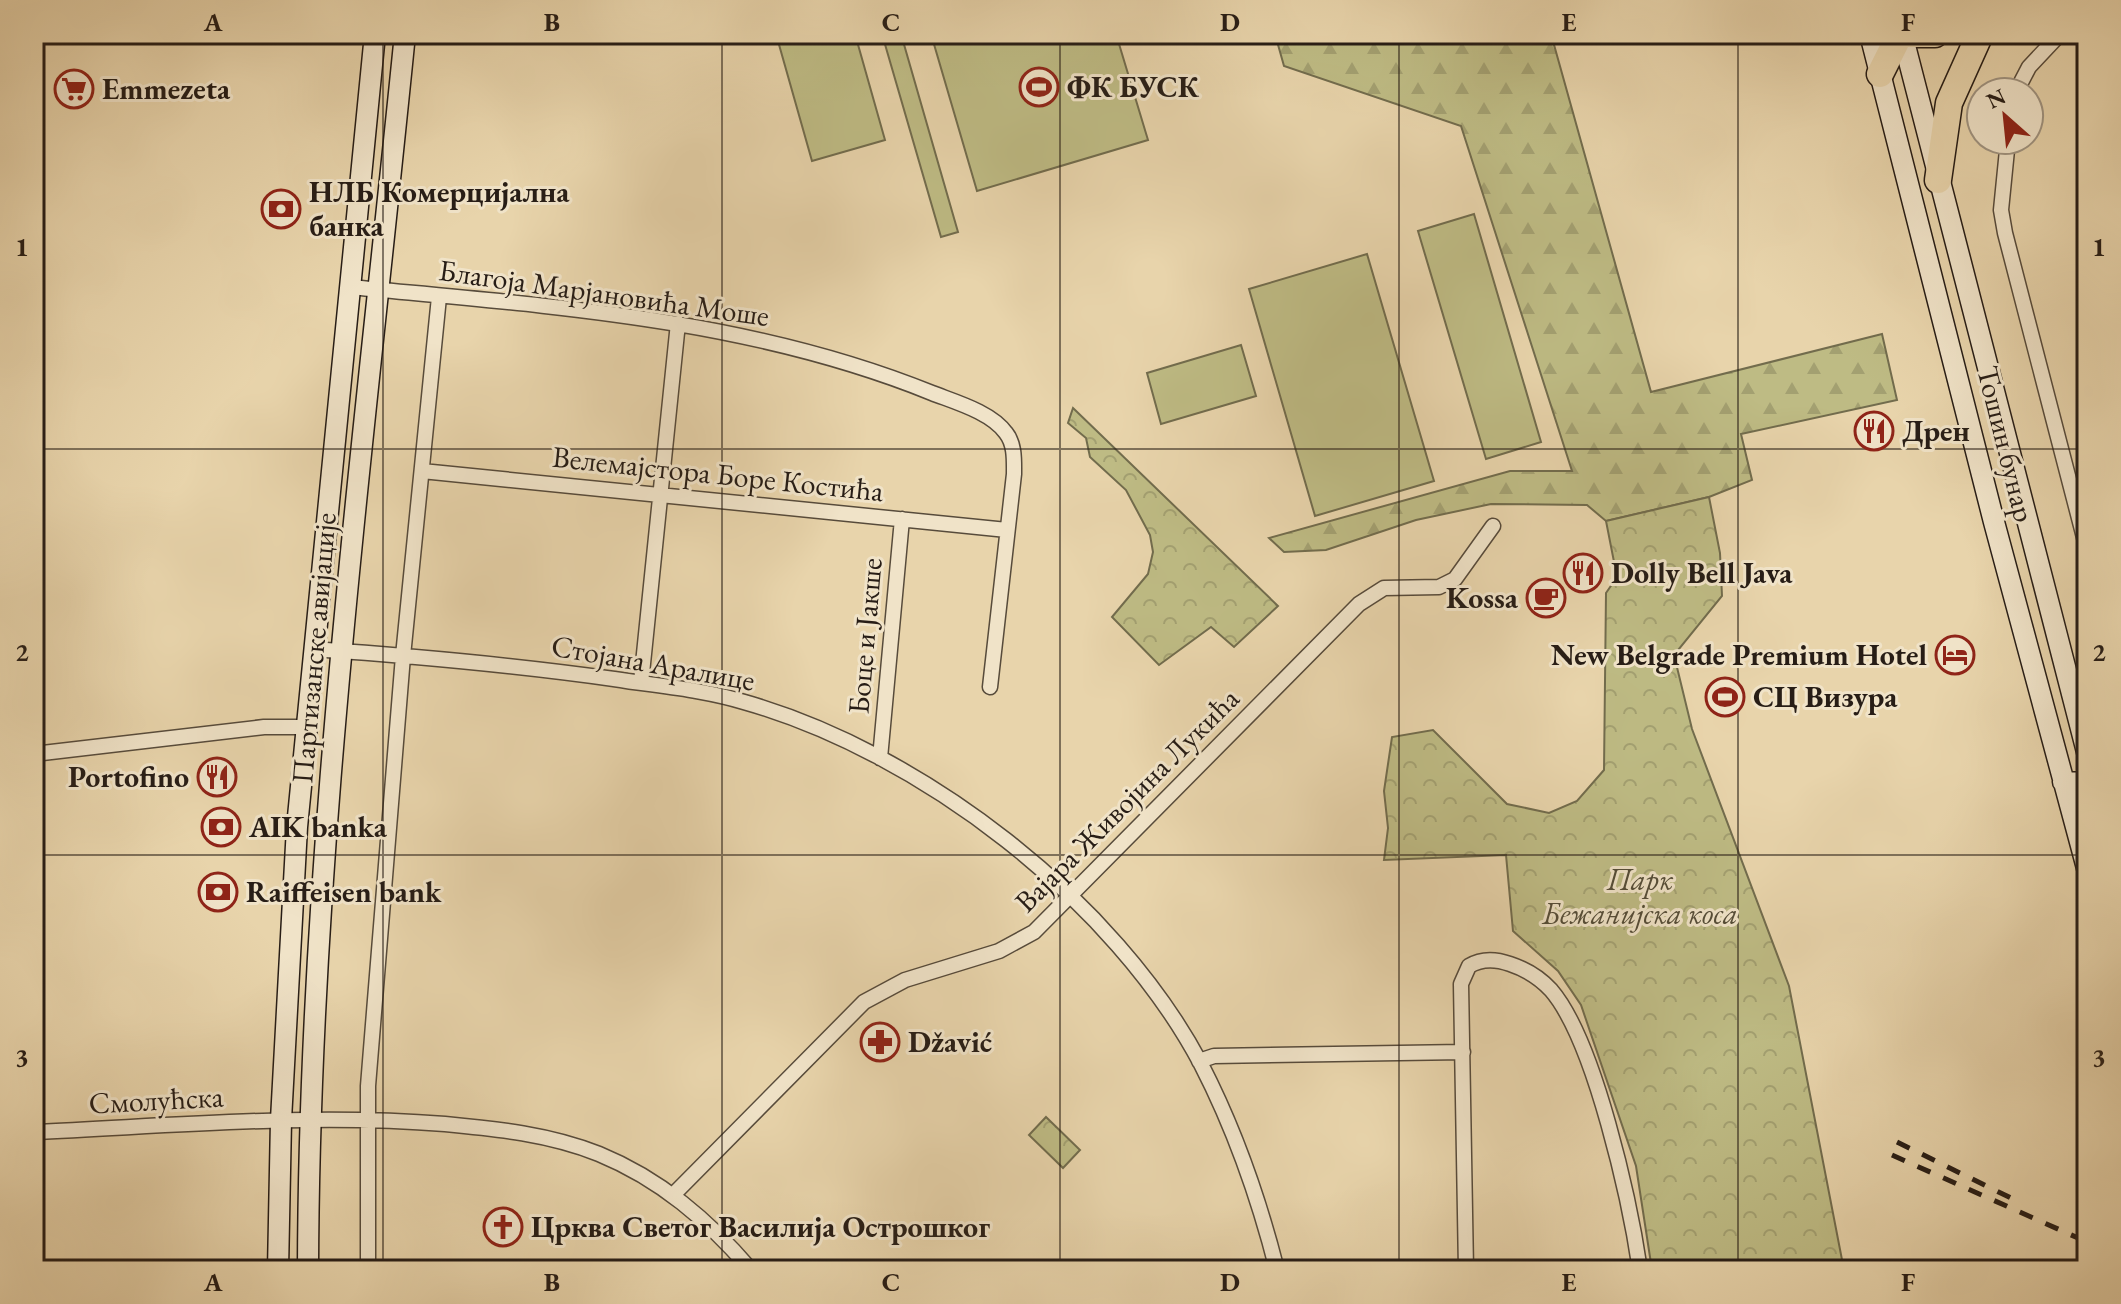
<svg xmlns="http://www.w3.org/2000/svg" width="2121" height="1304" font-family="'EB Garamond',serif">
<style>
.forest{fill:url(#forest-firs);stroke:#726c4d;stroke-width:2}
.park{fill:url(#park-crowns);stroke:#726c4d;stroke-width:2}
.pitch{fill:#bebb84;stroke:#726c4d;stroke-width:2}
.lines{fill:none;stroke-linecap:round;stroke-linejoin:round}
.street-casing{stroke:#574b3b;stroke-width:17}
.secondary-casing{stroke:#271d16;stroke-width:23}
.highway-casing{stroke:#271d16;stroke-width:29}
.street{stroke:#f0e3c8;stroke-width:14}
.secondary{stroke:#f0e3c8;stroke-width:20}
.highway{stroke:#e8d4ab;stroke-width:26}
.rail{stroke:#271d16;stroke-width:5;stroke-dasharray:14 14;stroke-linecap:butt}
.grid{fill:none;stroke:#271d16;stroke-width:2;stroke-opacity:0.55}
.labels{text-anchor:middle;stroke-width:6;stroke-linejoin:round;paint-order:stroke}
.poi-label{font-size:30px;font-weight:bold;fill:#271d16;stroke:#f0e3c8;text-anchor:start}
.street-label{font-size:30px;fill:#271d16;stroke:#f0e3c8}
.park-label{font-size:30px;font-style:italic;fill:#544c37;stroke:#f0e3c8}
.neatline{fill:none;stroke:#271d16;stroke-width:3}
.grid-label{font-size:26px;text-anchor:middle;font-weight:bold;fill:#271d16}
</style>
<defs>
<pattern id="forest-firs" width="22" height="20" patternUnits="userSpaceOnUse" patternTransform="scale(2)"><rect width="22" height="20" fill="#bebb84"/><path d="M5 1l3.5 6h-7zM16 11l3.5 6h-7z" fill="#a3a071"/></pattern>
<pattern id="park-crowns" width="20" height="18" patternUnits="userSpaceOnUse" patternTransform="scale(2)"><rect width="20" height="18" fill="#bebb84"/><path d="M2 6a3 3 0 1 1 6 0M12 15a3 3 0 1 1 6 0" fill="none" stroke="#a3a071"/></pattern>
</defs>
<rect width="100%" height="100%" fill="#e8d4ab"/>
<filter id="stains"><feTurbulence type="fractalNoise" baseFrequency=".0025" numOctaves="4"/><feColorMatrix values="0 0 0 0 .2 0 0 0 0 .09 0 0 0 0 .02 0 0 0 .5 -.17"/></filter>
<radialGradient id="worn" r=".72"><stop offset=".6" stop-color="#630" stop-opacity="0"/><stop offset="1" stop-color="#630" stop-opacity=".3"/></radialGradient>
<path class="forest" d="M1275,34h276l100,358 231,-58 15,66 -156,34 11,46 -43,17 -103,24 -19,-16 -96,-1 -75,16 -90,30 -42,2 -15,-14 241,-67h62l-111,-345 -177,-60z"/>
<path class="park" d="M1073,408l205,198 -44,41 -23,-20 -52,38 -47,-48 36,-43 5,-22 -3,-17 -24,-45 -36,-33 -4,-19 -18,-15z
M1709,497l11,56 2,43 -48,59 18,74 97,257 55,284h-192l-16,-104 -55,-161 -23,-34 -45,-40 -7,-76 -122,5 4,-32 -4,-37 8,-54 41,-7 74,74 42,9 28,-12 27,-31 2,-177 11,-16 -11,-56z
M1046,1117l34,33 -17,18 -34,-33z"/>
<path class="pitch" d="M776,34h79l30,106 -73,21z
M882,34h19l57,198 -17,5z
M931,34h185l32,106 -171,51z
M1474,214l67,228 -55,17 -68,-228z
M1367,254l67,227 -119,35 -66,-227z
M1241,345l15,51 -95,28 -14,-51z"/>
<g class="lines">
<g class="street-casing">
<path id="street" d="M2016,92l13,-25 31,-33
M2008,140l-7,70 4,23 82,316
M350,287c198,19 397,31 582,106 23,9 59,19 74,40 9,11 8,28 8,41l-24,213
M422,471l585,59
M313,649c101,7 201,16 301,30 43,7 87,10 130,23 177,50 370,198 457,362 34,66 58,135 76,206
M641,683l37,-360
M34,754l230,-27h41
M880,758l22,-239
M1199,1061l15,-5 249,-4
M34,1132c137,-6 274,-19 411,-8 52,5 104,10 154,30 61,25 109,66 152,116
M673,1195l191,-193 41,-22 94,-29 35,-19 325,-328 25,-16 55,-1 16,-8 38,-53
M368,1270v-184l35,-430 36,-359
M1466,1270l-5,-286 8,-18c13,-8 27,-7 41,-2 15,5 30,14 41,26 44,51 79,212 89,280"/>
</g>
<g class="secondary-casing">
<path id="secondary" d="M1870,34l124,488 93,346
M1902,34l185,718
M2063,782l24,1
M278,1270l3,-150 16,-293 78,-793
M308,1270c1,-413 56,-825 97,-1236"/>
</g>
<g class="highway-casing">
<path id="highway" d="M1908,34h27
M1880,74l20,-40
M1938,180l11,-77 31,-69"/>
</g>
<use href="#street" class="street"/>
<use href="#secondary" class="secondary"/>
<use href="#highway" class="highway"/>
<path class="rail" d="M1897,1142l120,59
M1892,1155l195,87"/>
</g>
<path class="grid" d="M383,34v1236M722,34v1236M1060,34v1236M1399,34v1236M1738,34v1236M34,449h2053M34,855h2053"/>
<defs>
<g id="stadium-ring" transform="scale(2)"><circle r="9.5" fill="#f0e3c8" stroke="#8f2418" stroke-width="1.5"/><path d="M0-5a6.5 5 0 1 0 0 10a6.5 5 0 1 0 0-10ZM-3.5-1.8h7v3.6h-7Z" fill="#8f2418"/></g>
<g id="supermarket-ring" transform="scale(2)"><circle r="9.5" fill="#f0e3c8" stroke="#8f2418" stroke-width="1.5"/><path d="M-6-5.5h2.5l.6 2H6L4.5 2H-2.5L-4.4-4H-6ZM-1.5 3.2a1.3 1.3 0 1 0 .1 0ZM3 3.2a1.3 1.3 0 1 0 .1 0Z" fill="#8f2418"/></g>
<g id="bank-ring" transform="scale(2)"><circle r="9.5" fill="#f0e3c8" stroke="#8f2418" stroke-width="1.5"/><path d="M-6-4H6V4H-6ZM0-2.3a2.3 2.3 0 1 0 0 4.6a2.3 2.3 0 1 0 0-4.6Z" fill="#8f2418"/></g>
<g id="restaurant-ring" transform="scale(2)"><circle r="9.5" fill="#f0e3c8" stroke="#8f2418" stroke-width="1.5"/><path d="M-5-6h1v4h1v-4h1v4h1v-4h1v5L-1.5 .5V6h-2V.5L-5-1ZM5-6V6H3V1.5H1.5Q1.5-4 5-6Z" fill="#8f2418"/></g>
<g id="cafe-ring" transform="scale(2)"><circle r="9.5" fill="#f0e3c8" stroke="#8f2418" stroke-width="1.5"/><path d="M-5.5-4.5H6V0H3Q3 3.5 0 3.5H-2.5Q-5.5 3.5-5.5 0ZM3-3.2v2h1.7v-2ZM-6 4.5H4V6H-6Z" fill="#8f2418"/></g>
<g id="hotel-ring" transform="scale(2)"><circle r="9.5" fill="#f0e3c8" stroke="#8f2418" stroke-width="1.5"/><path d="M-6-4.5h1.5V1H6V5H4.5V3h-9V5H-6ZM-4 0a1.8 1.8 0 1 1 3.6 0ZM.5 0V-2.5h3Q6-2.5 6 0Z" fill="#8f2418"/></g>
<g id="pharmacy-ring" transform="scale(2)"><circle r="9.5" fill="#f0e3c8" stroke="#8f2418" stroke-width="1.5"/><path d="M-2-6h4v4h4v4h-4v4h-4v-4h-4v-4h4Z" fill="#8f2418"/></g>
<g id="church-ring" transform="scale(2)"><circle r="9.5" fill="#f0e3c8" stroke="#8f2418" stroke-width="1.5"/><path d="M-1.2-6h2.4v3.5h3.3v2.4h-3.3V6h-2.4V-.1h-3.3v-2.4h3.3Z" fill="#8f2418"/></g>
</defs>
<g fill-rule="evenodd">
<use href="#stadium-ring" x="1039" y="87"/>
<use href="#supermarket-ring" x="74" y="89"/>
<use href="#bank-ring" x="281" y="209"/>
<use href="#restaurant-ring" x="1874" y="431"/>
<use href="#restaurant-ring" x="1583" y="573"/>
<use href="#cafe-ring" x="1546" y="598"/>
<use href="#hotel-ring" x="1955" y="655"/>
<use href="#stadium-ring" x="1725" y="697"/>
<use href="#restaurant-ring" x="217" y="777"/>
<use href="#bank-ring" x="221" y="827"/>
<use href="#bank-ring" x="218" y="892"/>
<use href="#pharmacy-ring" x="880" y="1042"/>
<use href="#church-ring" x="503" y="1227"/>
</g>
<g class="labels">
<g class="poi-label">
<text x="1067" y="97">ФК БУСК</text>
<text x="102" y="99">Emmezeta</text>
<text x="309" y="202">НЛБ Комерцијална<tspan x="309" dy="34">банка</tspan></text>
<text x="1902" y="441">Дрен</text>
<text x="1611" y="583">Dolly Bell Java</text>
<text x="1518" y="608" text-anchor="end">Kossa</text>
<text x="1927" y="665" text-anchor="end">New Belgrade Premium Hotel</text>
<text x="1753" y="707">СЦ Визура</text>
<text x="189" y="787" text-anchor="end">Portofino</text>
<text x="249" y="837">AIK banka</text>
<text x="246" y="902">Raiffeisen bank</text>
<text x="908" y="1052">Džavić</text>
<text x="531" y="1237">Црква Светог Василија Острошког</text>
</g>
<g class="street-label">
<text transform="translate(604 293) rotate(8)" y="10">Благоја Марјановића Моше</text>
<text transform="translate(2006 444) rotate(76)" y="10">Тошин бунар</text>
<text transform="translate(718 474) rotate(6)" y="10">Велемајстора Боре Костића</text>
<text transform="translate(865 636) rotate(-85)" y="10">Боце и Јакше</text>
<text transform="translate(314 648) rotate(-85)" y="10">Партизанске авијације</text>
<text transform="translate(653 663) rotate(10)" y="10">Стојана Аралице</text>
<text transform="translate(1127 800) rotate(-45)" y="10">Вајара Живојина Лукића</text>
<text transform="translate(156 1100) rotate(-3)" y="10">Смолућска</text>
</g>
<g class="park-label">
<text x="1640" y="890">Парк<tspan x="1640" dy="34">Бежанијска коса</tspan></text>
</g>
</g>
<rect width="2121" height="1304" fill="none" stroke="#e8d4ab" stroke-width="88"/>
<g transform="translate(2005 116) rotate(333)"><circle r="38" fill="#f0e3c8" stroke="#a09481" stroke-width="2"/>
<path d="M0-6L14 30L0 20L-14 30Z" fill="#8f2418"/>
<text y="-12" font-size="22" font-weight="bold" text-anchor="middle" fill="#271d16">N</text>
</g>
<rect x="44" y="44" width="2033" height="1216" class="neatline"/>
<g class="grid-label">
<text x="213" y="31">A</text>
<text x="552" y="31">B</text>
<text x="891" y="31">C</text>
<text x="1230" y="31">D</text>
<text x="1569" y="31">E</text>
<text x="1908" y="31">F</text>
<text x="22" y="256">1</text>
<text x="2099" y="256">1</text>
<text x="22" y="661">2</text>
<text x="2099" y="661">2</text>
<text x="22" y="1066">3</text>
<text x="2099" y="1066">3</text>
<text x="213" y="1291">A</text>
<text x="552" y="1291">B</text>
<text x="891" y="1291">C</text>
<text x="1230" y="1291">D</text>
<text x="1569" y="1291">E</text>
<text x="1908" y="1291">F</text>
</g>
<rect width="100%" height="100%" filter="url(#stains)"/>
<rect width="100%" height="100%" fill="url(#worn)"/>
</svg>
